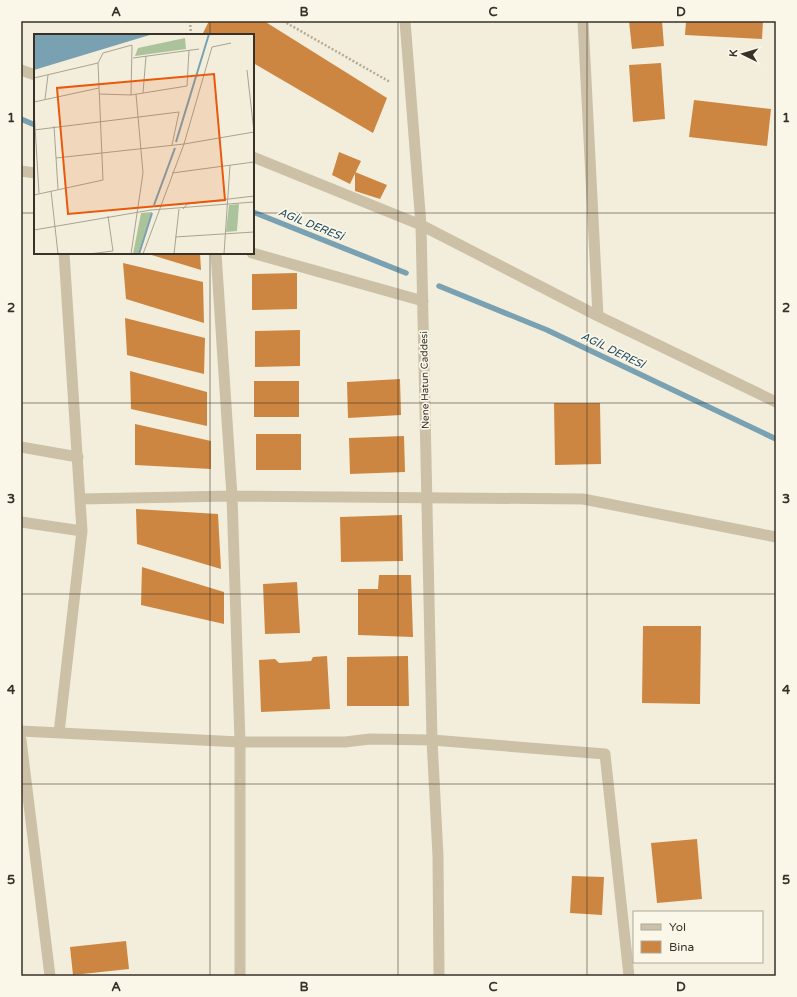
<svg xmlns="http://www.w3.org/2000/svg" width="797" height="997" font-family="'Varela Round',sans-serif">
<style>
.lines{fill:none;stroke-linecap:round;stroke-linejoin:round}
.stream{stroke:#79a1b2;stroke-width:5.5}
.building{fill:#cc8641}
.path{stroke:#b8ab91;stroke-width:2.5;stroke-dasharray:2 2;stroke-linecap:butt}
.minor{stroke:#ccc1a7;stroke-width:11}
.tertiary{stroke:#ccc1a7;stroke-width:11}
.grid{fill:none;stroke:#383128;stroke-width:1;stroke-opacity:0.55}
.labels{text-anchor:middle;stroke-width:3.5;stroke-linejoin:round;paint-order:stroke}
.street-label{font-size:10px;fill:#383128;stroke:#faf7e8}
.water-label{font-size:11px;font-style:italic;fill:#1b475c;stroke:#faf7e8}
.inset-river{fill:none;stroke:#79a1b2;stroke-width:2}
.inset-road{fill:none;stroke:#a8a293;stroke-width:1}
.view{fill:#e8590c;fill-opacity:0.15;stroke:#e8590c;stroke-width:2}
.inset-edge{fill:none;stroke:#383128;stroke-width:2}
.neatline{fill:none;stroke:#383128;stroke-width:1.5}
.grid-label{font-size:13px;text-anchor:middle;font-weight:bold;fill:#383128}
</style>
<rect width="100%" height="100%" fill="#f3eedb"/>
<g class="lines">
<path class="stream" d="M21,119l14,6
M253,212l153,61
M439,286l108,44 229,109"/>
</g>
<path class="building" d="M209,21h55l123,77 -14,35 -120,-70v-28h-47l-3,-2z
M629,21h33l2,25 -32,3z
M686,21h77l-1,18 -77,-4z
M661,63l4,56 -32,3 -4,-57z
M694,100l77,9 -4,37 -78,-9z
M339,152l22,9 -11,23 -18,-9z
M355,172l32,13 -7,14 -25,-8z
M145,253h55l1,17z
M123,263l80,19 1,41 -78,-24z
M297,273v36l-45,1v-36z
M125,318l80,20 -1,36 -77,-19z
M300,330v36l-45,1v-36z
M130,371l77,21v34l-76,-17z
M400,379l1,36 -53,3 -1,-36z
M254,381h45v36h-45z
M554,403h46l1,61 -46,1z
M135,424l76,17v28l-76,-4z
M256,434h45v36h-45z
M404,436l1,36 -55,2 -1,-36z
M136,509l82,5 3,55 -84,-25z
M402,515l1,46 -62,1 -1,-45z
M142,567l82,25v32l-83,-19z
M379,575h32l2,62 -55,-2v-46h20z
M297,582l3,51 -35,1 -2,-50z
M643,626h58l-1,78 -58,-1z
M327,656l3,53 -69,3 -2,-52 16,-1 4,4 32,-2 2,-4z
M408,656l1,50h-62v-49z
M697,839l5,60 -45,4 -6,-60z
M572,876l32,1 -2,38 -32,-2z
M126,941l3,28 -56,6 -3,-28z"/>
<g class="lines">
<path class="path" d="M190,21l1,14
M283,21l107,61"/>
<path class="minor" d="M583,21l15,295
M21,70l14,5
M253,157l168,68 177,91 178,86
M21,171l14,2
M216,253l16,243 8,246v234
M252,253l171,48
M21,447l57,10
M80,499l152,-3 351,3 193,38
M21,522l61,9
M21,731l219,11h105l25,-3 62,1 173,14 24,222
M59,733l23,-202 -18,-278
M21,740l29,236
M432,740l6,116 1,120"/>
<path class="tertiary" d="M405,21l16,204 11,515"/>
</g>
<path class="grid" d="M210,21v14M398,21v955M587,21v955M21,213h14M253,213h523M210,253v723M21,403h755M21,594h755M21,784h755"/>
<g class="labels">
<g class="street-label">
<text transform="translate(424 380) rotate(-91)" y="4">Nene Hatun Caddesi</text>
</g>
<g class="water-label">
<text transform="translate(311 224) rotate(22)" y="4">AGİL DERESİ</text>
<text transform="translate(613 350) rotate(26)" y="4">AGİL DERESİ</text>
</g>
</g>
<g transform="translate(34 34)">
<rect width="220" height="220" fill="#f3eedb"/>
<path d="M151,4l1,11 -51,7 3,-8zM205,170l-2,27 -11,1 3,-27zM118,178l-14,42h-5l8,-41z" fill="#abc39b"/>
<path d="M0,0h119l-119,36z" fill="#79a1b2"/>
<path class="inset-river" d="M142,108l33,-108M120,171l21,-57M105,220l13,-41"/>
<path class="inset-road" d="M99,24l66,-9M213,36l7,62M0,44l64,-15 5,-10 29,-8 -1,50M109,59l3,-37M65,60l32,1 56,-9 2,-36M11,65l3,-24M0,68l65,-14M0,76l5,83M20,92l4,63M0,96l145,-18 -7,33M22,124l128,-14 70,-12M138,139l82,-11M17,157l7,63M0,161l69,-15 -5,-117M149,175l4,-5 67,-8M0,196l117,-20 103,-8M141,203l79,-5M55,220l24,-3 -5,-35M97,220l12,-81 -7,-79M109,220l41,-110 28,-97 19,-4M140,220l5,-45M190,220l6,-89"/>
<path class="view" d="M180,40l11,126 -157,14 -11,-126z"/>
<rect width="220" height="220" class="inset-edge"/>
</g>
<rect width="797" height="997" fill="none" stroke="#faf7e8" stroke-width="44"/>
<rect x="633" y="911" width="130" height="52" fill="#faf7e8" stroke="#aca89b"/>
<rect x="641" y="924" width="20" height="6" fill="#ccc1a7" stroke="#aca89b"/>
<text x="669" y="931" font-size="12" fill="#383128">Yol</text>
<rect x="641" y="941" width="20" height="12" fill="#cc8641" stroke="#aca89b"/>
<text x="669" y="951" font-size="12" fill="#383128">Bina</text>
<g transform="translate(743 54) rotate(275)" stroke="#faf7e8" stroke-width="3" paint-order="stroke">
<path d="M0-3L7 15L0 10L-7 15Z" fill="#383128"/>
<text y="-6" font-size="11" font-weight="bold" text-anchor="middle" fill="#383128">K</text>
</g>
<rect x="22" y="22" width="753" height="953" class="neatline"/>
<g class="grid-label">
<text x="116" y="16">A</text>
<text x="304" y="16">B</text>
<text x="493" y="16">C</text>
<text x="681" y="16">D</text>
<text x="11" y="122">1</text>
<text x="786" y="122">1</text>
<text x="11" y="312">2</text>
<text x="786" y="312">2</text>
<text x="11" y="503">3</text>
<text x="786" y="503">3</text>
<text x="11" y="694">4</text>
<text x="786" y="694">4</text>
<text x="11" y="884">5</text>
<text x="786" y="884">5</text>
<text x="116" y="991">A</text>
<text x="304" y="991">B</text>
<text x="493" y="991">C</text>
<text x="681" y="991">D</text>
</g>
</svg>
